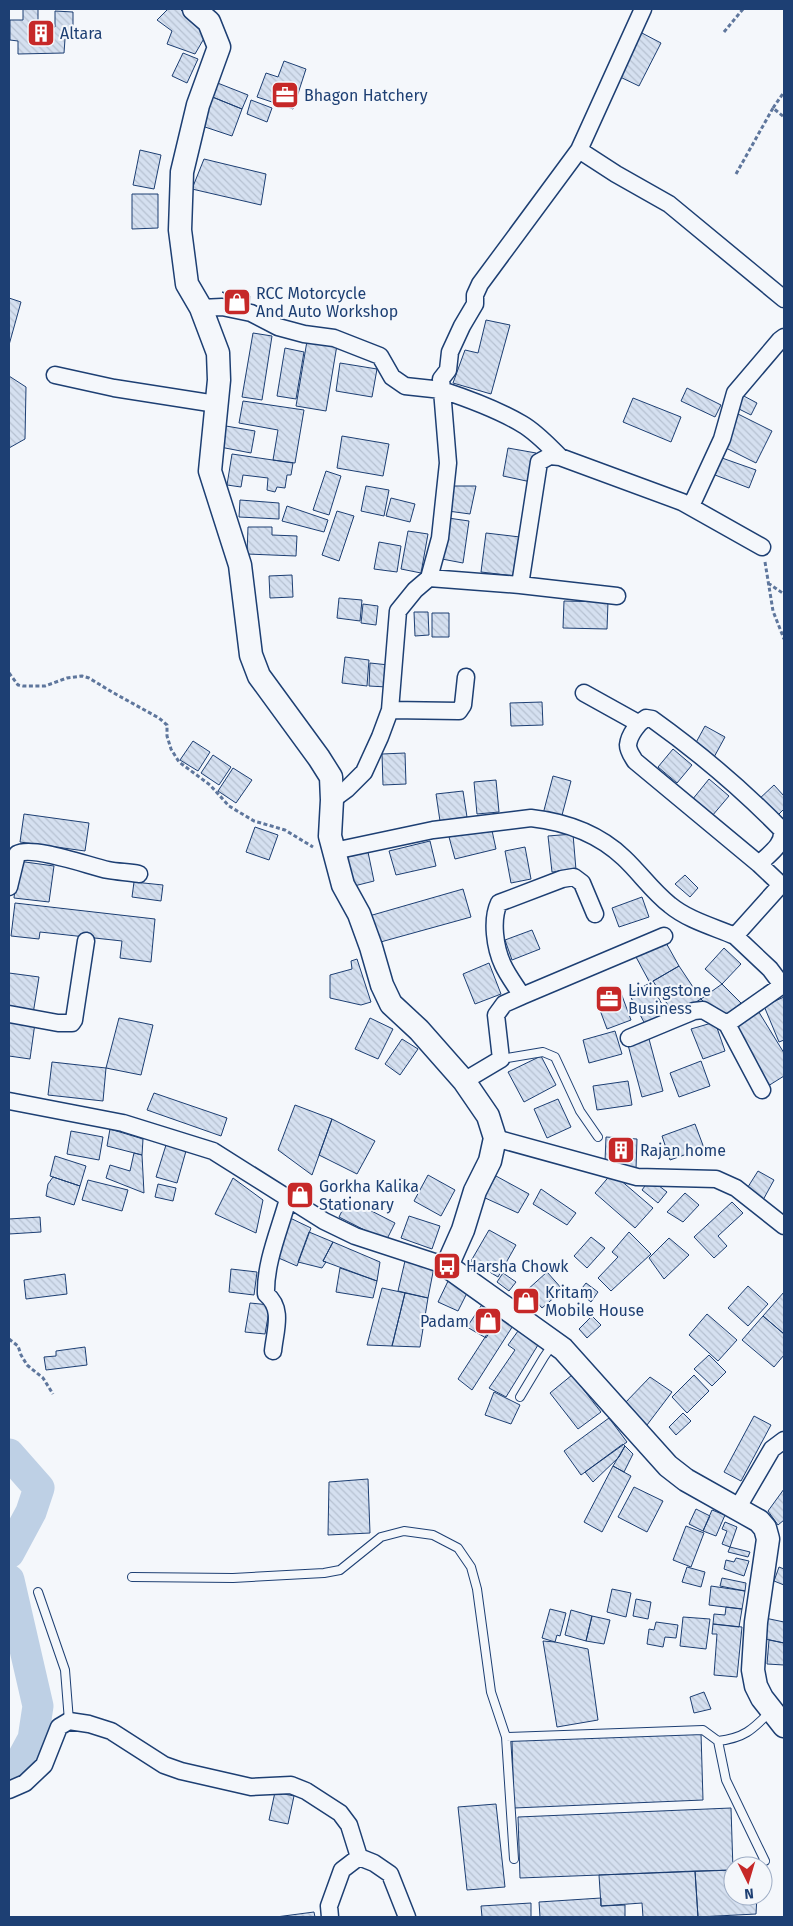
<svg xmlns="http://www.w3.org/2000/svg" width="793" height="1926" font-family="'Fira Sans',sans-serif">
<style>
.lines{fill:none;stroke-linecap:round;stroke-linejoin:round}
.river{stroke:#bed0e5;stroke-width:31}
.building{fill:url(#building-back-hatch);stroke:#1d3f73}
.lane-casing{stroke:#1d3f73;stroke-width:10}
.street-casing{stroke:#1d3f73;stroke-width:19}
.secondary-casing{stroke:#1d3f73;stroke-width:25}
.path{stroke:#5e769c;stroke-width:3;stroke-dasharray:4 2.5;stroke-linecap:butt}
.lane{stroke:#f4f7fb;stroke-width:8}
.street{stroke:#f4f7fb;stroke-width:16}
.secondary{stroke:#f4f7fb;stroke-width:22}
.labels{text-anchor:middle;stroke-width:4;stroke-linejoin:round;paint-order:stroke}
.poi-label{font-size:16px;fill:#1d3f73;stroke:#f4f7fb;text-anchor:start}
</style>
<defs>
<pattern id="building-back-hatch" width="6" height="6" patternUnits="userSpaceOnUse" patternTransform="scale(1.25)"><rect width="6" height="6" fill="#d5e0f0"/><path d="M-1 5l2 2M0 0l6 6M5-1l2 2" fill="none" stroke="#b6c1d1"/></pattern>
</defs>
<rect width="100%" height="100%" fill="#f4f7fb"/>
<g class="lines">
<path class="river" d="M9,1454l30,34 -8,24 -22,41
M9,1580l29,126 -5,33 -13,24 -11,7"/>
</g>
<path class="building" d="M23,9h15v18h17v-16l18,1v27h-8l-1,14 -46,1v-13l-8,-1v-20h13z
M168,9h12l26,26 -11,19 -28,-10 5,-13 -15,-11z
M640,32l21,11 -22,43 -21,-10z
M183,53l15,6 -11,24 -15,-7z
M284,61l22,8 -13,40 -36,-12 9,-24 12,4z
M215,82l33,13 -6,14 -32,-13z
M210,96l32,13 -10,27 -33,-11z
M251,100l21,8 -5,14 -20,-8z
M140,150l21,5 -7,34 -21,-4z
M204,159l62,15 -5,31 -69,-16z
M132,194h26v34l-26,1z
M222,292l28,4 -1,15z
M9,298l12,4 -12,43z
M486,320l24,5 -19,69 -38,-11 12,-33 13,3z
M253,333l19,3 -10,64 -20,-3z
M307,341l30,4 -11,66 -30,-5z
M285,348l19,4 -8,47 -19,-3z
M340,363l37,6 -5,28 -36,-6z
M9,376l17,11 -1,52 -16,9z
M687,388l34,17 -6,12 -34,-16z
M740,394l17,9 -6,12 -18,-9z
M633,398l48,19 -10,25 -48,-20z
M243,401l61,9 -9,53 -22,-3 5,-30 -39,-7z
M738,414l34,17 -16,32 -34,-17z
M226,426l29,5 -4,22 -31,-6z
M342,436l47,8 -6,32 -46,-8z
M508,448l28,5 -5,29 -28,-6z
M232,454l61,9 -2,12h-4l-2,13 -8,-1 -2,5 -8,-2 1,-12 -25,-3 -2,12 -14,-2z
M722,458l34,12 -7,18 -34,-13z
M326,471l15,5 -12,39 -16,-5z
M366,486l23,4 -5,26 -23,-5z
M451,486h25l-6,28 -22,-3z
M391,498l24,6 -5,18 -24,-6z
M240,500l39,3v16l-40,-2z
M287,506l41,14 -4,12 -42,-11z
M337,511l17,5 -15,45 -17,-6z
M448,518l21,3 -6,42 -21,-4z
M248,527h24v8l25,1 -1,20 -49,-2z
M408,531l20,3 -7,39 -20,-4z
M486,533l34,4 -5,39 -34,-4z
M379,542l22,4 -4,26 -23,-3z
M292,575l1,22 -23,1 -1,-22z
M339,598l23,2 -2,21 -23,-3z
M564,601l44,1 -1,27 -44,-1z
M363,604l15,2 -2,19 -15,-2z
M414,612h14l1,23 -14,1z
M432,613h17v24h-17z
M345,657l24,3 -2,26 -25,-3z
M370,663l19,2 -2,22 -18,-1z
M542,702l1,23 -32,1 -1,-23z
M705,726l20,11 -12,22 -20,-11z
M193,741l17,11 -12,19 -18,-11z
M673,749l19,16 -15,18 -19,-16z
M405,753l1,31 -23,1 -1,-31z
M213,755l18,12 -12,18 -18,-12z
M233,768l19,12 -16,23 -18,-12z
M553,776l18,5 -10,38 -18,-5z
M709,779l20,17 -17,20 -20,-16z
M496,780l3,32 -22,2 -3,-32z
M774,785l10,11v13l-10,10 -17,-18z
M463,791l4,26 -27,4 -4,-27z
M24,814l65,9 -4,28 -65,-9z
M491,826l5,23 -41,10 -6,-22z
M255,827l23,8 -9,25 -23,-8z
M573,834l3,36 -24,2 -4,-36z
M430,841l6,25 -40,9 -7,-24z
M525,847l6,32 -20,4 -6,-32z
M368,852l6,29 -28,7 -6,-29z
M18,861l36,5 -5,36 -35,-4z
M685,875l13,13 -8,9 -15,-13z
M134,882l29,3 -2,16 -29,-4z
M463,889l8,28 -94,26 -8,-27z
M642,897l7,20 -30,10 -7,-19z
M15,903l140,16 -4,43 -31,-4 2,-17 -82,-9 -1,7 -28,-3z
M532,930l8,19 -28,11 -7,-20z
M665,941l14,25 -29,17 -14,-26z
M724,948l17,16 -19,20 -17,-15z
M357,959l14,43 -10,3 -31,-7v-23l22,-6 -1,-8z
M489,963l12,31 -26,10 -12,-30z
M679,966l22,33 -27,16 -21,-34z
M9,973l30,4 -6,37 -24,-3z
M650,983l17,30 -22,11 -16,-30z
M722,984l19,19 -19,18 -21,-22z
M621,993l10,27 -24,9 -10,-27z
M784,997v43l-5,2 -15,-36z
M757,1009l27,44v23l-16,10 -37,-61z
M119,1018l34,7 -12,50 -35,-7z
M370,1018l23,11 -15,30 -23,-10z
M9,1020l26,3 -5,36 -21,-3z
M715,1022l10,29 -22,8 -12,-30z
M615,1031l7,23 -33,9 -6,-23z
M402,1039l16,10 -18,26 -15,-11z
M649,1039l14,52 -21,6 -14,-52z
M541,1056l15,29 -32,17 -16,-30z
M701,1061l9,25 -31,11 -9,-24z
M52,1062l54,6 -3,33 -55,-6z
M628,1081l4,24 -35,5 -4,-24z
M154,1093l73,25 -6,18 -74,-26z
M558,1099l13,28 -24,11 -13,-29z
M295,1105l37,14 -20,56 -34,-25z
M332,1119l43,22 -18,33 -38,-19z
M695,1124l9,24 -34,12 -8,-24z
M110,1129l33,10 -1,16 -35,-9z
M71,1131l32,6 -4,23 -32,-6z
M606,1137l31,2 -1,30h-14v-7l-17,-1z
M166,1145l20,6 -9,32 -21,-6z
M134,1153l8,2 2,38 -38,-15 4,-13 20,6z
M55,1156l31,10 -6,20 -30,-10z
M758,1171l16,9 -11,20 -17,-10z
M612,1173l41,35 -18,20 -40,-35z
M428,1175l27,15 -14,26 -27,-15z
M496,1176l33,18 -11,19 -35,-16z
M53,1177l27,9 -6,19 -28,-9 2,-12z
M233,1178l30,22 -7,33 -41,-19z
M650,1179l17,13 -9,11 -16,-13z
M88,1180l40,10 -6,21 -40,-11z
M158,1184l18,4 -3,13 -18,-4z
M541,1189l35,24 -9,12 -34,-21z
M685,1193l14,12 -16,17 -16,-10z
M348,1199l47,24 -9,18 -47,-24z
M732,1202l11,11 -25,23 9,10 -13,12 -20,-21z
M409,1216l31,10 -8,23 -31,-11z
M40,1217l1,15 -32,2v-15z
M288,1217l23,11 -14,38 -23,-10z
M489,1230l27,15 -18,32 -27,-16z
M309,1232l24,10 -10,19 3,1 -4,6 -24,-6z
M629,1232l22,22 -40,37 -13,-13 20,-21 -6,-5z
M591,1237l14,11 -18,20 -13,-12z
M669,1238l20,17 -25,24 -15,-21z
M333,1242l47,20 -3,19 -54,-20z
M405,1261l29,6 -6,31 -30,-7z
M340,1268l37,13 -4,17 -37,-6z
M231,1269l26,3 -3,23 -25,-3z
M547,1272l16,18 -21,18 -16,-17z
M503,1273l13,9 -7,9 -12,-9z
M65,1274l2,20 -41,5 -2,-19z
M449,1279l20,10 -11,22 -20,-9z
M586,1283l12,9 -7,10 -12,-10z
M748,1286l20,18 -20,22 -20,-18z
M382,1288l23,5 -13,53 -25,-1z
M784,1292v42l-21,-18z
M405,1293l23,5 -8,49 -28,-1z
M485,1300l17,11 -16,27 -19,-11z
M250,1303l20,2 -5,29 -20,-2z
M502,1311l14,10 -44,69 -14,-11z
M707,1314l30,26 -19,21 -29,-26z
M592,1316l9,9 -14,13 -8,-9z
M763,1316l21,18v21l-10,12 -32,-27z
M518,1331l20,14 -32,52 -17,-9 26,-38 -7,-5z
M85,1347l2,18 -41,5 -2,-13 12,-1v-5z
M709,1355l17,17 -14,14 -18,-17z
M572,1375l29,37 -23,17 -28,-36z
M694,1375l15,16 -22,22 -15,-16z
M650,1377l22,15 -25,33 -23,-21z
M494,1392l26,13 -9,19 -26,-9z
M683,1413l8,8 -15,14 -7,-8z
M754,1416l17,9 -30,56 -17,-9z
M609,1418l18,24 -46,33 -17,-24z
M623,1444l2,2 -6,11 -26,25 -8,-10z
M625,1446l8,8 -9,18 -11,-6z
M613,1466l18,10 -29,56 -18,-10z
M368,1479l2,54 -42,2 1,-53z
M634,1487l29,14 -16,31 -29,-15z
M784,1489v31l-6,5 -10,-14z
M696,1509l14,7 -7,15 -14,-7z
M712,1510l13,5 -9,21 -13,-5z
M725,1522l12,5 -7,20 -8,-3 5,-13 -5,-2z
M686,1526l18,7 -13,34 -18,-7z
M730,1547l20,5 -2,5 -20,-5z
M736,1558l13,3 -5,15 -20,-7 2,-9 8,2z
M687,1567l18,5 -4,15 -19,-5z
M779,1567l5,2v16l-10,-4z
M722,1578l24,5 -1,8 -25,-5z
M711,1586l34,5 -3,18 -33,-4z
M612,1589l19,4 -5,24 -19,-5z
M636,1599l15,3 -3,17 -15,-3z
M726,1607l16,2 -3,18 -26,-3 1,-10 11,1z
M550,1609l16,4 -6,23 -3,-1 -2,7 -13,-4z
M571,1610l21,6 -6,25 -21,-6z
M592,1616l18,4 -6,24 -18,-3z
M683,1617l27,2 -4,30 -26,-3z
M765,1618l19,4v21l-23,-5z
M656,1622l22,3 -2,13 -11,-1 -2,10 -16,-3 2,-15 5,1z
M713,1624l29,3 -5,50 -23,-2 3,-41h-5z
M769,1640l15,3v22l-17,-1z
M543,1641l12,1 33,7 10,71 -41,7z
M704,1692l7,17 -17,4 -4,-16z
M701,1733l2,67 -189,8 -2,-68z
M275,1792l19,4 -6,28 -19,-4z
M496,1804l9,83 -38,3 -9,-83z
M731,1808l2,62 -213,8 -2,-61z
M733,1870v26h24l-1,18 -58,3 -3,-46z
M695,1871l3,46h-55l-1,-14 -41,3 -2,-31z
M601,1898v8l24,-1v12h-85l-1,-15z
M531,1903v14h-49l-1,-11z
M314,1912l1,5h-39z"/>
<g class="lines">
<g class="lane-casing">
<path id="lane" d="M501,1059l42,-7 12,5 25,54 18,26
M520,1397l24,-40 9,-13
M132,1577l101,1 91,-5 16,-3 41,-33 23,-6 29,4 25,13 13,19 6,22 14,103 15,45 197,-7 15,11 8,39 39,81
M38,1592l27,78 4,51
M506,1737l8,122
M718,1741c26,-3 34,-11 52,-29"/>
</g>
<g class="street-casing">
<path id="street" d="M579,150l64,-141
M201,308l21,-1 29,6 27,14 26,7 30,4 46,18 12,21 13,9 37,4 6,73 -8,75 -11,40
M55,375l59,13 102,16
M560,457c-12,-12 -24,-25 -38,-33 -25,-15 -53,-25 -80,-34l-1,-11 7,-9 2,-18 12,-26 13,-22v-9l5,-11 99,-134 37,24 53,30 115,95
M691,506l31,-67 13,-46 45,-53 4,-3
M520,585l19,-123 11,-6 10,1 122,45 80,45
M584,693l54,30
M390,710l69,1 4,-6 3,-28
M332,800l15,-11 17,-17 16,-35 10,-27 8,-99 17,-21 14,-12 91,7 97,11
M334,851l99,-21 98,-12c35,4 68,16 93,40 16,15 29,34 46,47 18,15 44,22 65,31
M759,864c10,-10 25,-19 23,-34 -40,-41 -84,-78 -130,-111l-6,-1c-8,5 -17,17 -18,27 0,6 4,11 7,16l124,103 18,17 1,7 -43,48 35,33 12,16
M9,887l8,-33c15,-9 72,12 91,16 10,2 21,2 31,4
M522,996l142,-60
M9,1014l49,9h14l2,-3 12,-79
M727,1024l35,66
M629,1038l65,-27 9,-1 24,14 57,-40
M464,1081l37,-22 -5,-44 8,-11 18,-8c-6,-10 -14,-20 -19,-31 -8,-17 -12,-45 -4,-62l63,-24 12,-2 8,6 13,31
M9,1101l114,22 90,28 111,70 31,15 92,30
M495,1138l142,39 79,2 20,9 48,38
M273,1351c2,-21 11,-42 -7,-57 -1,-32 14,-65 22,-95
M737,1509l35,-60 12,-9
M9,1790l16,-7 19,-18 15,-38 10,-6 20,3 22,7 53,34 17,6 70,16 40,-2 15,6 34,22 9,12 10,32 15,6 16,11 17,43
M330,1917l-1,-11 13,-36 17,-13"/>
</g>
<g class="secondary-casing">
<path id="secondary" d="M194,9l15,13 10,25 -21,58 -16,67 -2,58 7,54 14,24 17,45 1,27 -9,91 30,94 11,90 8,21 60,82 12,19 1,23 -2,36 13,49 16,29 12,33 11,38 9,19 28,26 45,51 24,35 7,22 -5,23 -15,30 -12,39 -16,36 116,83 105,117 18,14 73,41 6,7 3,11 -12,83 -3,48 3,16 6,12 22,28"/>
</g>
<path class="path" d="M724,32l19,-23
M773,108l11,-16
M736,174l37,-66 11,9
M765,562l8,49 11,28
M768,583l16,11
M9,673l9,12 5,1h22l22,-8 15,-2 7,2 23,14 47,26 8,7v11l4,13 8,13 31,23 19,21 25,15 31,9 28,17
M9,1339l9,7 3,9 6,10 16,13 10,16"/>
<use href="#lane" class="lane"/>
<use href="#street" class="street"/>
<use href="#secondary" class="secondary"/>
</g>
<defs>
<g id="building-square" transform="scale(1.4375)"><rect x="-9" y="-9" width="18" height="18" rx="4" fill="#c62828" stroke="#f4f7fb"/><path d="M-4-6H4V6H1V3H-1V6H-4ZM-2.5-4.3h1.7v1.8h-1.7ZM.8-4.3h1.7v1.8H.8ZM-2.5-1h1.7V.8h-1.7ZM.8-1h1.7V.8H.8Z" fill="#fff"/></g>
<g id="office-square" transform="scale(1.4375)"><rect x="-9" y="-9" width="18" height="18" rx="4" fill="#c62828" stroke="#f4f7fb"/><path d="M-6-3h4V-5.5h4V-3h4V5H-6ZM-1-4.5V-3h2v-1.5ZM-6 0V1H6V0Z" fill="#fff"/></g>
<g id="shop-square" transform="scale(1.4375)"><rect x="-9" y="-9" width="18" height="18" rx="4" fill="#c62828" stroke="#f4f7fb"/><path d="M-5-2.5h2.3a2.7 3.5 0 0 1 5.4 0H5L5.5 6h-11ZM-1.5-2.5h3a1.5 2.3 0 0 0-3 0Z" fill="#fff"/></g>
<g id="bus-square" transform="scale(1.4375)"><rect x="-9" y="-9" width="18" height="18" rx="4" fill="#c62828" stroke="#f4f7fb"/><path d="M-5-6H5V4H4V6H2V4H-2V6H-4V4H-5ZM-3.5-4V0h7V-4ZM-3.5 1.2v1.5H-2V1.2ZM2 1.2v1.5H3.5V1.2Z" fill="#fff"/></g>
</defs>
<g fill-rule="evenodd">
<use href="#building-square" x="41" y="33"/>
<use href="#office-square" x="285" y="95"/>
<use href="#shop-square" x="237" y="302"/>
<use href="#office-square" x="609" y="999"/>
<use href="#building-square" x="621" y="1150"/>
<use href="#shop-square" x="300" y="1195"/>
<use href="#bus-square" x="447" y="1266"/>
<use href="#shop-square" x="526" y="1301"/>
<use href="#shop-square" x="488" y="1321"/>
</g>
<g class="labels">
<g class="poi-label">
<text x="60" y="39">Altara</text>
<text x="304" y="101">Bhagon Hatchery</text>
<text x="256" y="299">RCC Motorcycle<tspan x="256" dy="18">And Auto Workshop</tspan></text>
<text x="628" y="996">Livingstone<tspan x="628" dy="18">Business</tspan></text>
<text x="640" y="1156">Rajan home</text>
<text x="319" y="1192">Gorkha Kalika<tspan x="319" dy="18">Stationary</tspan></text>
<text x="466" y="1272">Harsha Chowk</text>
<text x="545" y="1298">Kritam<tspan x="545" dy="18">Mobile House</tspan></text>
<text x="469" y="1327" text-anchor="end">Padam</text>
</g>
</g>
<rect width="793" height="1926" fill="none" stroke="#1d3f73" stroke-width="20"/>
<g transform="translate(748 1881) rotate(175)"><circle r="24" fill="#f4f7fb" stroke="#9eadc5"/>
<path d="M0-4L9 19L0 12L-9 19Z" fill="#c62828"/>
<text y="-8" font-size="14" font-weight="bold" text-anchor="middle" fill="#1d3f73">N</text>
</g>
</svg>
